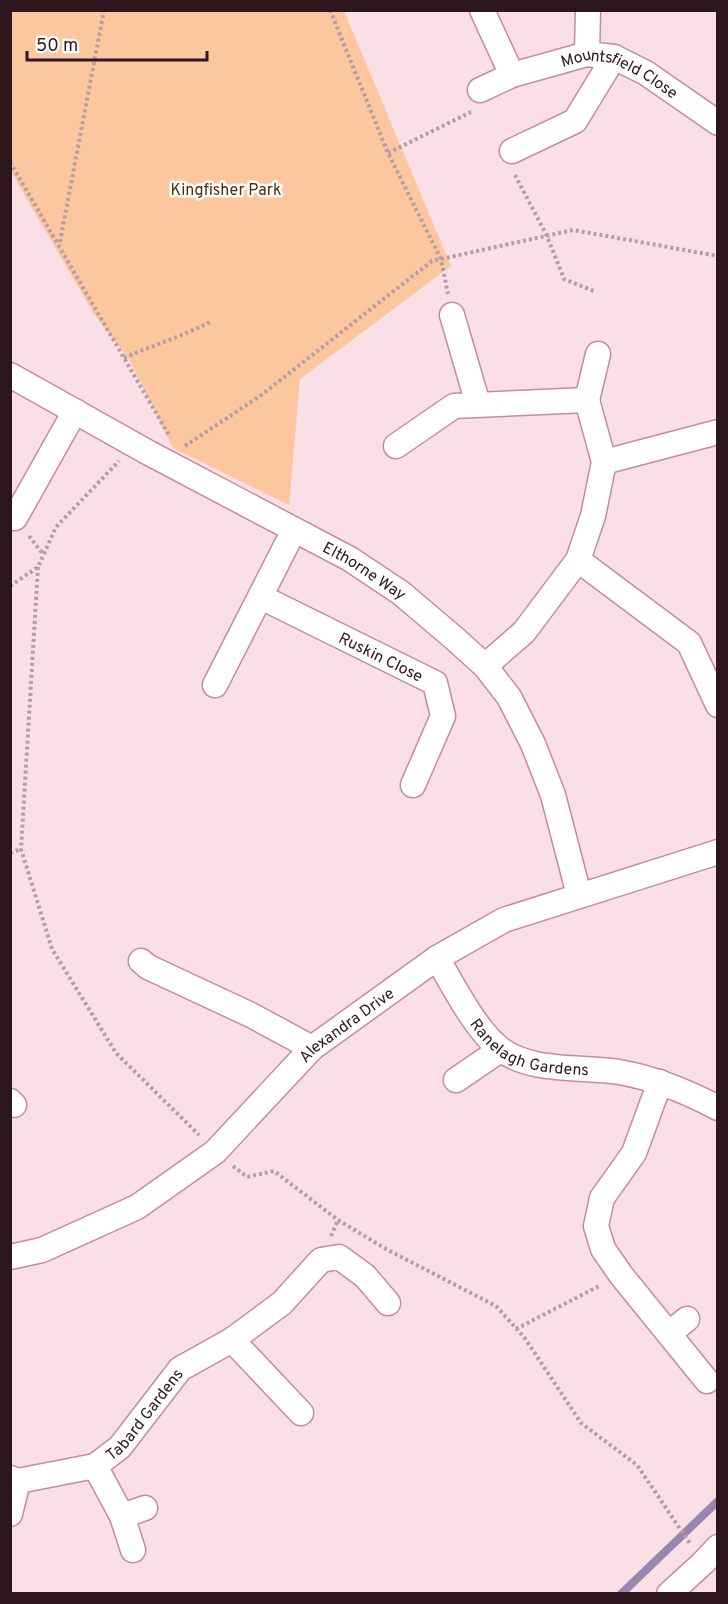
<svg xmlns="http://www.w3.org/2000/svg" width="728" height="1604" font-family="Overpass,sans-serif">
<style>
.green{fill:#fcc79e}
.lines{fill:none;stroke-linecap:round;stroke-linejoin:round}
.stream{stroke:#9a85b1;stroke-width:8}
.minor-casing{stroke:#c78b9d;stroke-width:27}
.path{stroke:#b79da4;stroke-width:4;stroke-dasharray:3 3;stroke-linecap:butt}
.minor{stroke:#fff;stroke-width:24}
.labels{text-anchor:middle;stroke-width:5;stroke-linejoin:round;paint-order:stroke}
.street-label{font-size:16px;fill:#2d161e;stroke:#fff}
.park-label{font-size:16px;fill:#4f2c0a;stroke:#fff}
</style>
<rect width="100%" height="100%" fill="#fadfe6"/>
<path class="green" d="M10,11h334l107,255 -151,113 -11,126 -116,-57 -44,-89 -35,-45 -83,-142z"/>
<g class="lines">
<path class="stream" d="M621,1594l97,-93"/>
<g class="minor-casing">
<g id="minor">
<path id="s1" d="M482,10l30,65 75,-21 27,3 32,16 72,50"/>
<path d="M587,54l1,-44"/>
<path d="M480,90l32,-15"/>
<path d="M512,151l63,-30 39,-64"/>
<path d="M452,315l26,89"/>
<path id="s2" d="M10,375l139,78 201,106 51,34 53,45 31,28 24,31 24,47 20,51 26,100"/>
<path d="M587,400l11,-46"/>
<path d="M396,446l58,-40 133,-6 17,62 -11,54 -15,44 -54,72 -39,34"/>
<path d="M604,462l114,-30"/>
<path d="M10,516l5,2 60,-107"/>
<path d="M578,560l111,83 29,62"/>
<path id="s3" d="M261,597l174,86 8,33 -30,69"/>
<path d="M215,685l79,-155"/>
<path id="s4" d="M437,958c16,27 38,71 62,90 30,25 84,18 120,24 35,6 67,19 99,36"/>
<path d="M141,961l7,6 103,48 61,33"/>
<path d="M456,1080l44,-30"/>
<path d="M660,1082l-26,71 -32,45 -6,28 7,23 18,26 86,106"/>
<path d="M10,1101l4,4"/>
<path id="s5" d="M10,1257l32,-7 95,-43 78,-55 97,-104 125,-90 67,-38 214,-68"/>
<path d="M670,1333l17,-14"/>
<path d="M232,1340l69,73"/>
<path d="M95,1466l27,50 23,-8"/>
<path id="s6" d="M10,1478l8,3 77,-15 25,-19 60,-78 52,-29 50,-37 39,-43 18,-3 26,19 23,27"/>
<path d="M10,1514l8,-33"/>
<path d="M122,1516l11,34"/>
<path d="M669,1594l34,-31 15,-16"/>
</g>
</g>
<path class="path" d="M330,10l58,143 53,106 7,35
M388,153l83,-41
M10,162l160,275
M515,175l32,61 17,43 32,13
M60,242l44,-232
M124,358c29,-13 60,-22 88,-37
M185,446l75,-50 172,-135 141,-31 145,26
M29,536l14,18
M38,567l-17,282 31,100 64,104 83,82
M10,586l28,-19 18,-40 63,-66
M10,853l11,-4
M233,1166l14,11 27,-6 64,49 48,29 110,57 28,31 57,86 56,42 54,80
M331,1236l7,-16
M516,1329l85,-44"/>
<use href="#minor" class="minor"/>
</g>
<g class="labels">
<g class="street-label">
<text dy="6" stroke="none"><textPath href="#s1" startOffset="186">Mountsfield Close</textPath></text>
<text dy="6" stroke="none"><textPath href="#s2" startOffset="405">Elthorne Way</textPath></text>
<text dy="6" stroke="none"><textPath href="#s3" startOffset="134">Ruskin Close</textPath></text>
<text dy="6" stroke="none"><textPath href="#s5" startOffset="416">Alexandra Drive</textPath></text>
<text dy="6" stroke="none"><textPath href="#s4" startOffset="138">Ranelagh Gardens</textPath></text>
<text dy="6" stroke="none"><textPath href="#s6" startOffset="159">Tabard Gardens</textPath></text>
</g>
<g class="park-label">
<text x="226" y="195">Kingfisher Park</text>
</g>
</g>
<rect width="728" height="1604" fill="none" stroke="#2d161e" stroke-width="24"/>
<path d="M27 51v9h180v-9" fill="none" stroke="#2d161e" stroke-width="3"/>
<text x="36" y="51" font-size="18" fill="#2d161e" stroke="#ffffff" stroke-width="4.5" paint-order="stroke">50 m</text>
</svg>
